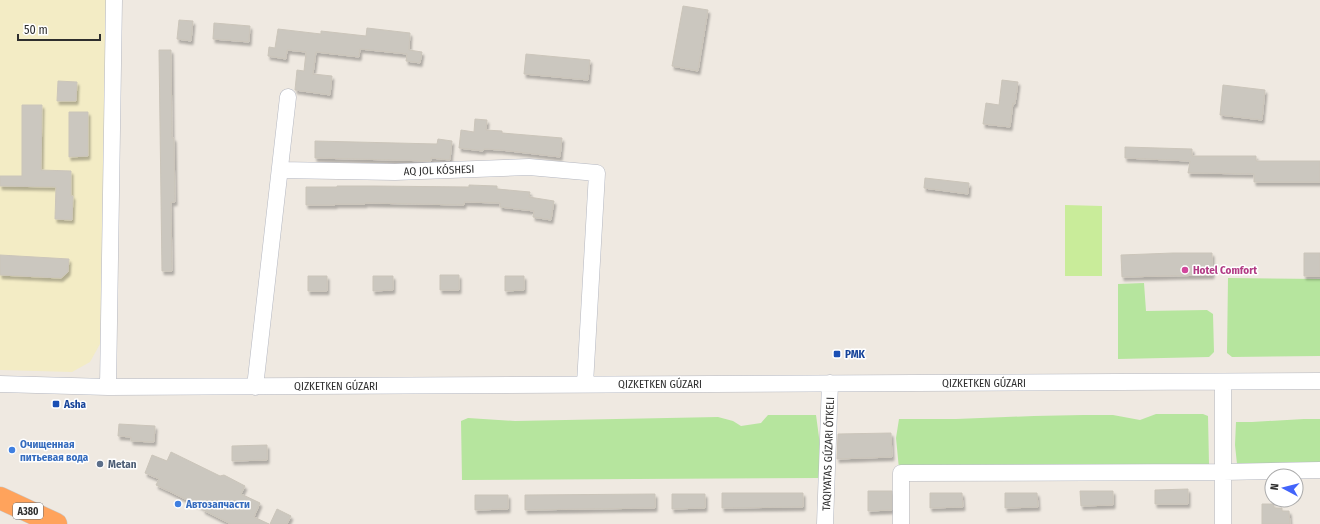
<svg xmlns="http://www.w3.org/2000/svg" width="1320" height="524" font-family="'Fira Sans Condensed',sans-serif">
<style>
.green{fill:#b6e59e}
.sand{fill:#f3ecc5}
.pitch{fill:#c9ec9a}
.building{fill:#cbc7bf;stroke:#cbc5ba;filter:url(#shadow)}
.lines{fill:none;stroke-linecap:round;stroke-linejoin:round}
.minor-casing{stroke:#b4b7c1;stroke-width:17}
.highway-casing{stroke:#c9c9c9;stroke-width:23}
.minor{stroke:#fff;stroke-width:16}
.highway{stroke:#ffa35c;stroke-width:22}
.hotel-dot{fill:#d1479c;stroke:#fff;stroke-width:1.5}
.transit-dot{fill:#1a4fb4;stroke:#fff;stroke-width:1.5}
.shop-dot{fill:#3f7fe0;stroke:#fff;stroke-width:1.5}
.service-dot{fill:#5c6f8a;stroke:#fff;stroke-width:1.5}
.labels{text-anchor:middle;stroke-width:3;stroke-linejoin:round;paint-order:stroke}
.shield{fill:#fff;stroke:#6d6d6d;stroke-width:1}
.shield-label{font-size:10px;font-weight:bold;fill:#2e2e2e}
.street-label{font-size:11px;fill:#2e2e2e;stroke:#fff}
.hotel-label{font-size:11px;font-weight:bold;fill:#b23c85;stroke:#fff;text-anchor:start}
.transit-label{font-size:11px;font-weight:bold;fill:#164399;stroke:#fff;text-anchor:start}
.shop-label{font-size:11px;font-weight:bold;fill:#366cbe;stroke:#fff;text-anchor:start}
.service-label{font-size:11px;font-weight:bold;fill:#4e5e75;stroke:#fff;text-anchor:start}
</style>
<defs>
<filter id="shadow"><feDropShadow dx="2" dy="3.5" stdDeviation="1" flood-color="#0004"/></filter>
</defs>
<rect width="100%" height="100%" fill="#efe9e1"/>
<path class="green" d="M1228,278l92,1v77l-88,1 -5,-4z
M1144,283l2,28 61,-1 6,4 1,38 -5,5 -91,2v-75z
M1156,414h47l5,2 1,48 -310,5 -3,-31 3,-19h57l78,-3 49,-1h30l27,5z
M768,415h48l5,37 -2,26 -357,2 -1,-59 7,-3 47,3 203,-4 15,4 8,5 20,-3z
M1304,419h16v46l-83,-1 -2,-19 1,-23h16z"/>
<path class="sand" d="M0,0h106l-6,344 -10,18 -18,10 -72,-2z"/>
<path class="pitch" d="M1065,205l37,1v70h-37z"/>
<path class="building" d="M683,6l25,4 -10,61 -26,-5z
M179,20l14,1 -2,20 -14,-2z
M214,23l36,3 -1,16 -36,-3z
M367,28l43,5 -1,17 13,2 -2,11 -14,-2 1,-7 -47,-5 -1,8 -43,-5 -3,22 19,2 -2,19 -35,-5 2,-20 7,1 2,-19 -19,-2 -1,9 -18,-3 1,-9 6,1 3,-19 43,5v-3l45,5z
M159,50h12l1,88h2l1,64h-4l1,69h-10z
M526,54l64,6 -2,20 -64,-6z
M1002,80l16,2 -3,22 -2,-1 -3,24 -27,-3 3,-21 13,2z
M58,81l19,1 -1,19h-19z
M1223,85l42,5 -3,30 -42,-5z
M22,105h20l-1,65 30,1v25h2l-1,24 -17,-1 1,-32 -56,-1v-10h22z
M69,112h19v44l-19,1z
M475,119l12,1 -1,10 16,1v2l60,5 -2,19 -59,-7 -17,-1 -1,2 -24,-3 2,-18 13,2z
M438,139l14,2 -2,19 -19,-2v3l-116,-3v-17l122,3z
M1125,147l67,2v7h64v5h64v21h-66v-8l-66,-1 2,-12 -65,-3z
M925,178l44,5 -1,11 -44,-6z
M469,185l28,1v3l33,3 -1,5 25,4 -3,19 -18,-3 1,-6 -34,-4v-4l-36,-1v3l-99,-2v1h-30v1h-29v-18h31v-1h37l95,1z
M1173,253h39v22l-90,2 -1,-22z
M1304,253h16v23h-16z
M0,255l69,4 -1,13 -7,6 -61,-3z
M440,275h19v15h-19z
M308,276h19v15h-19z
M373,276h20v14l-20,1z
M505,276h19v14l-19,1z
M119,424l36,2 -1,16 -23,-1v-4l-13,-1z
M891,433l1,24 -55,2 1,-25z
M267,445v15l-35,1v-15z
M171,452l49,24 4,-1 21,11 -4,8 19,9 -6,14 15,7h-38l-28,-14 1,-2 -48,-23 3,-6 -14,-6 7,-18 15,6z
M1188,489v15h-33v-14z
M868,491h24v19l-24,1z
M1080,491h33v14l-32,1z
M722,493h81v14l-81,1z
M930,493h32l1,14 -33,1z
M1005,493h32l1,14 -33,1z
M655,494v14l-130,2v-15z
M672,494h33v14l-33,1z
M475,495h33v14l-33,1z
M1262,504h12v4h8v3h7l1,13h-28z
M277,509l14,7 -4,8h-17z"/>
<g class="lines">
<g class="minor-casing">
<path id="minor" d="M280,170l115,2 134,-5 68,6 -12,211
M0,384l108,3 1212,-6
M108,387l6,-387
M255,387l33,-290
M825,524l5,-141
M901,524v-51l322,-1 97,-2
M1223,524v-142"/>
</g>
<g class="highway-casing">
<path id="highway" d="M0,498l56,26"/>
</g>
<use href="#minor" class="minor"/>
<use href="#highway" class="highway"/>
</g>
<circle class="hotel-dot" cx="1185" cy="270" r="4"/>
<g class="transit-dot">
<rect x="833" y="350" width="8" height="8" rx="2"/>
<rect x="52" y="400" width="8" height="8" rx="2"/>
</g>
<g class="shop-dot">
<circle cx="12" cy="450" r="4"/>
<circle cx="178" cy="504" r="4"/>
</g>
<circle class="service-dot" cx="100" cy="464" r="4"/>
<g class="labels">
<rect class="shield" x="13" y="503" width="30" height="16" rx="3"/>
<g class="shield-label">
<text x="28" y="515">A380</text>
</g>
<g class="street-label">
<text transform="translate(439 170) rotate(-2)" y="4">AQ JOL KÓSHESI</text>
<text x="984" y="387">QIZKETKEN GÚZARI</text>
<text x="660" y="388">QIZKETKEN GÚZARI</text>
<text x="336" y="390">QIZKETKEN GÚZARI</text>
<text transform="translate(828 454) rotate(-88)" y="4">TAQIYATAS GÚZARI ÓTKELI</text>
</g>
<g class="hotel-label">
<text x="1193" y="274">Hotel Comfort</text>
</g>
<g class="transit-label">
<text x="845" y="358">PMK</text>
<text x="64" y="408">Asha</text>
</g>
<g class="shop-label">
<text x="20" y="448">Очищенная<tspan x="20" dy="13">питьевая вода</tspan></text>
<text x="186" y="508">Автозапчасти</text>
</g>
<g class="service-label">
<text x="108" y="468">Metan</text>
</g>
</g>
<g transform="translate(1284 488) rotate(277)"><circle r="19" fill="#ffffff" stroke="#ababab"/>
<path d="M0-3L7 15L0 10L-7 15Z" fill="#4264fb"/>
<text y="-6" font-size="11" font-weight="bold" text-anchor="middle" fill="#2e2e2e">N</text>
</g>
<path d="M18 34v6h82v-6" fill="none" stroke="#2e2e2e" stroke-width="2"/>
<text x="24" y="34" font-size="12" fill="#2e2e2e" stroke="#ffffff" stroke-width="3" paint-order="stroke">50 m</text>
</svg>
